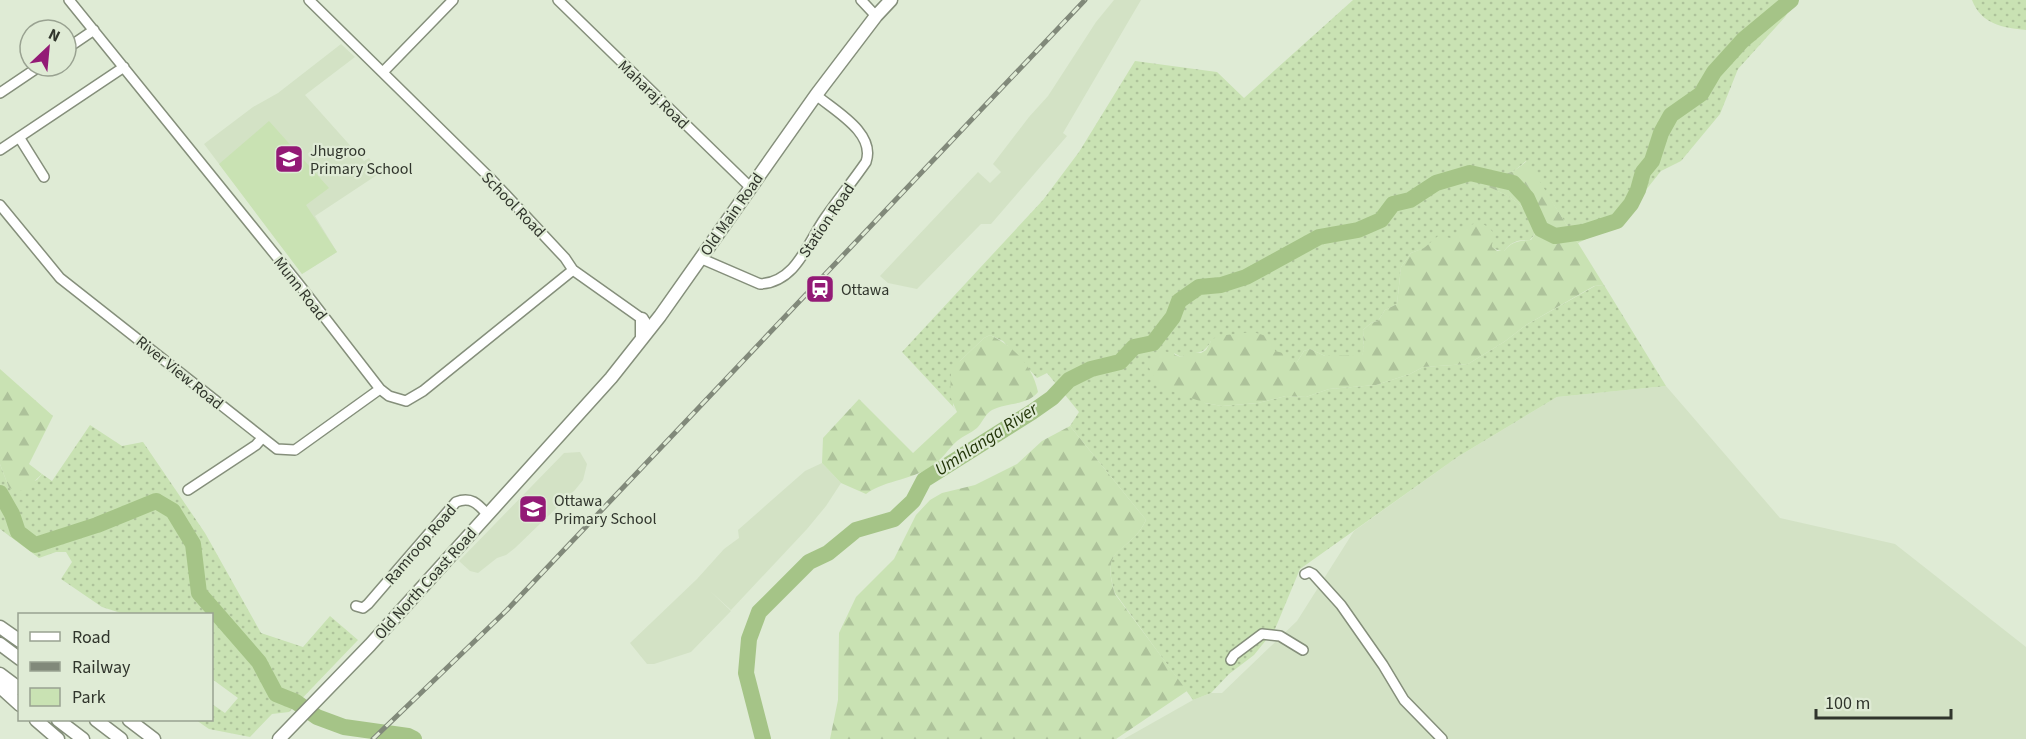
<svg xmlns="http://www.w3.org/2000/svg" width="2026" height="739" font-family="'Source Sans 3',sans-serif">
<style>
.built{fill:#d3e2c5}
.grass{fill:url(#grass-dots)}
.forest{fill:url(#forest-firs)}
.green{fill:#c9e2b3}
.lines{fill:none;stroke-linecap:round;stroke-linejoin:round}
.river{stroke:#a5c487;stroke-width:16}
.minor-casing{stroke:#858f7b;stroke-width:12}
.tertiary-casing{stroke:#858f7b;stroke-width:15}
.minor{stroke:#fff;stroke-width:9}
.tertiary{stroke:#fff;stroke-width:12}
.rail-casing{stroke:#81897a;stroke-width:5}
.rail{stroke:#dfebd5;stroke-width:3;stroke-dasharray:9;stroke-linecap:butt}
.labels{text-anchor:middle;stroke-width:4.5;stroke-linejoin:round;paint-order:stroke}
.street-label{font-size:16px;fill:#30352c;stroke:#dfebd5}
.poi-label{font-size:16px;fill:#30352c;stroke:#dfebd5;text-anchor:start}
.water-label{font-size:18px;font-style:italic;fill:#223508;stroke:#dfebd5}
</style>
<defs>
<pattern id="grass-dots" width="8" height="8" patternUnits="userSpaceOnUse" patternTransform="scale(1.5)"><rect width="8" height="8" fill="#c9e2b3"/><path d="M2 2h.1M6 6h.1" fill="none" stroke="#adc29a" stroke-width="1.8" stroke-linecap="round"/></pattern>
<pattern id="forest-firs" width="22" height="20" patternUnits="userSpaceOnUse" patternTransform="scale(1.5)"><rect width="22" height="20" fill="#c9e2b3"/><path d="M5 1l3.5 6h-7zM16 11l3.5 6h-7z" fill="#adc29a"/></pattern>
</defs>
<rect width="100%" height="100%" fill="#dfebd5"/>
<path class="built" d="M1114,0h27l-78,133 4,3 -76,88h-10l-64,65 -29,-6 -8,-7 98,-104 12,11 11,-11 -8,-8 36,-47 19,-21 48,-74z
M341,44l14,13 -50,38 59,66 5,-3 11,15 -65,43 22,36 -35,22 -98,-130 49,-37 25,-14z
M1666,386l114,132 115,26 131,103v92h-902l69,-39 18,-7h11l75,-72 57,-90 105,-75 98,-59z
M580,452l7,12 -4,16 -8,10 -60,58 -9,7 -9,3 -19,15 -8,-2 -11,-10 105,-108z
M822,463l19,20 -15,23 -19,23 -76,81 -22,-20 22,21 -40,41 -37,12h-7l-17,-21 67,-64 27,-30 15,-11 -1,-8 67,-59z"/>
<path class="grass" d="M1353,0h443l-11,17 -47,52 -18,45 -39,47 -20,10 -35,44 -17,13 -31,15 -52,-82 -12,10 -33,12c27,13 48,19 54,51l-5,6c-12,0 -18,1 -26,11 -6,0 -8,-2 -13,-4 -25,-9 -56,-3 -80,6l-10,14 -4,37 -12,6 -7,11 -7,2 -8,7 1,20 -2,6h-37l-15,-7 -6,2 -7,11h-7l-79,-21c-9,17 -15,8 -30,16l-7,-4 31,50 17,3 36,-3 28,-7 20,1 23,-8 47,-4 34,-11 13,-7 45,-3 36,-22 22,-17 69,-39 9,-1 62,101 -109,11 -98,59 -159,113 -25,60 -21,26 -25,19 -18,19 -18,7 -78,-107c-16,-50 14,-37 31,-73l-76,-94 9,-14 -32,-39 -10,5 -34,-37 -13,-6 -6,3 -24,23 -7,45 5,6 -56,-60 141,-152 36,-48 56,-91 82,11 27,26z
M1972,0h54v30c-23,-2 -45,-6 -54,-30z
M90,425l32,21 21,-4 62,91 56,100 42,14 27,-31 28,24 -69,72 -17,2 -22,23 -41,-8 -13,-9h16v-16l13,9 13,-15 -26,-19v-65h-88l-22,-7 -41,-28 11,-17 -6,-10h-10l-17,6 -39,-29v-65l9,24 28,-8 5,-6 10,7z"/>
<path class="forest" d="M1527,161l77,124 -10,1 -68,39 -22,17 -36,22 -45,3 -13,7 -34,11 -47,4 -23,8 -20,-1 -28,7 -36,3 -17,-3 -39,-14 -12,-12 -8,-15 7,-1 11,-10 17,6 9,-5 11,1 5,-3 5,-9 6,-5 36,-4 20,6 2,13 12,3 3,8h7l7,-11 6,-2 15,7 37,-1 2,-6 -1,-19 8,-7 7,-2 7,-11 12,-6 4,-37 10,-14 13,-5 14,-12 13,2 2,4c11,-14 24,-28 39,-11v16l5,4h7c8,-10 14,-10 27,-11l4,-6c-6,-33 -28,-38 -55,-51l34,-12z
M990,335c24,11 43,32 48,57 -11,14 -31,10 -46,18 -7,4 -10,13 -15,18 -6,5 -14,8 -20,13 -8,7 -14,17 -22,23 -20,16 -48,15 -69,30l-25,-11 -19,-20 1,-25 36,-39 54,54 44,-41 -7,-16 1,-23 9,-12 24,-23z
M0,369l53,47 -24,48 13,10 -18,17 -15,-3 -9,-24z
M1070,426l76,94c-17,36 -47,23 -31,74l72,97 -71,48h-286l8,-39 1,-67 17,-36 38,-38 22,-44 14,-15 12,-7 33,-8 42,-21 25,-23z"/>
<path class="green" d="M269,121l60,67 -23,17 31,47 -35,22 -83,-110z"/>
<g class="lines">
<path class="river" d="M0,493l12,21 6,18 17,13 62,-20 59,-24 17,10 20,33 6,49 60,69 17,32 20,8 21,15 27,10 64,9 6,3
M763,739l-17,-66 3,-34 10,-27 50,-50 19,-9 28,-23 38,-11 19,-18 11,-21 108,-68 20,-14 17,-18 22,-11 29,-7 14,-15 19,-4 20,-26 6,-16 20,-14 22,-2 25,-8 73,-40 39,-7 23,-10 12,-16 17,-4 26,-17 34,-10 43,10 14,15 14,31 14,7 28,-4 34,-11 14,-17 7,-14 5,-18 9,-11 9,-28 10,-18 30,-21 13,-22 29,-32 48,-40"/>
<g class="minor-casing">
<path id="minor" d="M69,0l229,283 82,106 9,7 17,5 17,-10 150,-121
M309,0l183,180 73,78 8,12 72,51
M558,0l192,187
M861,0l15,16
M66,49l28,-19
M383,72l70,-72
M0,93l40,-27
M19,137l25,40
M0,150l124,-83
M0,205l60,73 217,171 18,1 85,-61
M700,258l60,26c36,-2 47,-40 65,-66 13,-19 28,-37 41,-56 10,-29 -31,-51 -50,-67
M188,490l68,-45 6,-7
M1305,574l4,-2 4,2 28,31 42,60 21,35 38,39
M356,606l7,2 5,-4 88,-102c15,-6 22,2 31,12
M1231,660l3,-5 28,-21 18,2 23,14"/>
</g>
<g class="tertiary-casing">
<path id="tertiary" d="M642,319v20
M0,627l20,14
M0,644l20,15
M0,674l20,15
M0,687l20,18
M36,720l22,19
M58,720l25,19
M96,720l25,19
M129,720l25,19
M279,739l91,-94 241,-267 49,-62 156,-221 60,-79 15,-16"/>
</g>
<use href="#minor" class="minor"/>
<use href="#tertiary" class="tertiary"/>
<g class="rail-casing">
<path id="rail" d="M373,739l134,-129 578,-610"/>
</g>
<use href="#rail" class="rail"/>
</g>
<defs>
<g id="school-square" transform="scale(1.5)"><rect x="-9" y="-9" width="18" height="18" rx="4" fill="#931a76" stroke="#dfebd5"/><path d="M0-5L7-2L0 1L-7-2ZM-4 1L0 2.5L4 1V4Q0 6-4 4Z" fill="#fff"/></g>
<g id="station-square" transform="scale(1.5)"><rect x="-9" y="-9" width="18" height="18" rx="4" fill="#931a76" stroke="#dfebd5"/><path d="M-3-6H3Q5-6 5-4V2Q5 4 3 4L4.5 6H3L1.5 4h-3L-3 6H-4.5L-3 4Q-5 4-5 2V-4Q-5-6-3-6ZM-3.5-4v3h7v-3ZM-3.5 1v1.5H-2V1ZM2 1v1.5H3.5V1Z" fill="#fff"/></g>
</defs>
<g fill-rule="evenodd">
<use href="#school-square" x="289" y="159"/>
<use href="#station-square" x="820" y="289"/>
<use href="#school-square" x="533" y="509"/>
</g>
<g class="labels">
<g class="street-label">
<text transform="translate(654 94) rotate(44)" y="6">Maharaj Road</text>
<text transform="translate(514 204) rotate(46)" y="6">School Road</text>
<text transform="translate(731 214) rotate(-55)" y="6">Old Main Road</text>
<text transform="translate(826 220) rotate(-56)" y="6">Station Road</text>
<text transform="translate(301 288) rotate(52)" y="6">Munn Road</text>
<text transform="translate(180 372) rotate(39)" y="6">River View Road</text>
<text transform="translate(420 544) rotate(-49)" y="6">Ramroop Road</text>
<text transform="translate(425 583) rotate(-48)" y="6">Old North Coast Road</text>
</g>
<g class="poi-label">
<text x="310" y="156">Jhugroo<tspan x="310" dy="18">Primary School</tspan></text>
<text x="841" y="295">Ottawa</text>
<text x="554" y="506">Ottawa<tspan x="554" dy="18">Primary School</tspan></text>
</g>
<g class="water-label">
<text transform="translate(986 439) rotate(-33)" y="6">Umhlanga River</text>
</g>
</g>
<rect x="18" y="613" width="195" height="108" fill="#dfebd5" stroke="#99a291" stroke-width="1.5"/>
<rect x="30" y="632" width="30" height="9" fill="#ffffff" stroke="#99a291" stroke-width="1.5"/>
<text x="72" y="643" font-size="18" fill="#30352c">Road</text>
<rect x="30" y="662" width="30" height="9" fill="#81897a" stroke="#99a291" stroke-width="1.5"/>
<text x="72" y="673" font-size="18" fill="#30352c">Railway</text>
<rect x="30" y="688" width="30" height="18" fill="#c9e2b3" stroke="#99a291" stroke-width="1.5"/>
<text x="72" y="703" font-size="18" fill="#30352c">Park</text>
<g transform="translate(48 48) rotate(26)"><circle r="28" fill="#dfebd5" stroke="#99a291" stroke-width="1.5"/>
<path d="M0-4.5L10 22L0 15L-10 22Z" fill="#931a76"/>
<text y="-9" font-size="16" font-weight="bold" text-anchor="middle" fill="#30352c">N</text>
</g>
<path d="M1816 709v9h135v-9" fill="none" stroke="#30352c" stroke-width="3"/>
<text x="1825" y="709" font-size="18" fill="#30352c" stroke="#dfebd5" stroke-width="4.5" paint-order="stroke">100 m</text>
</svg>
